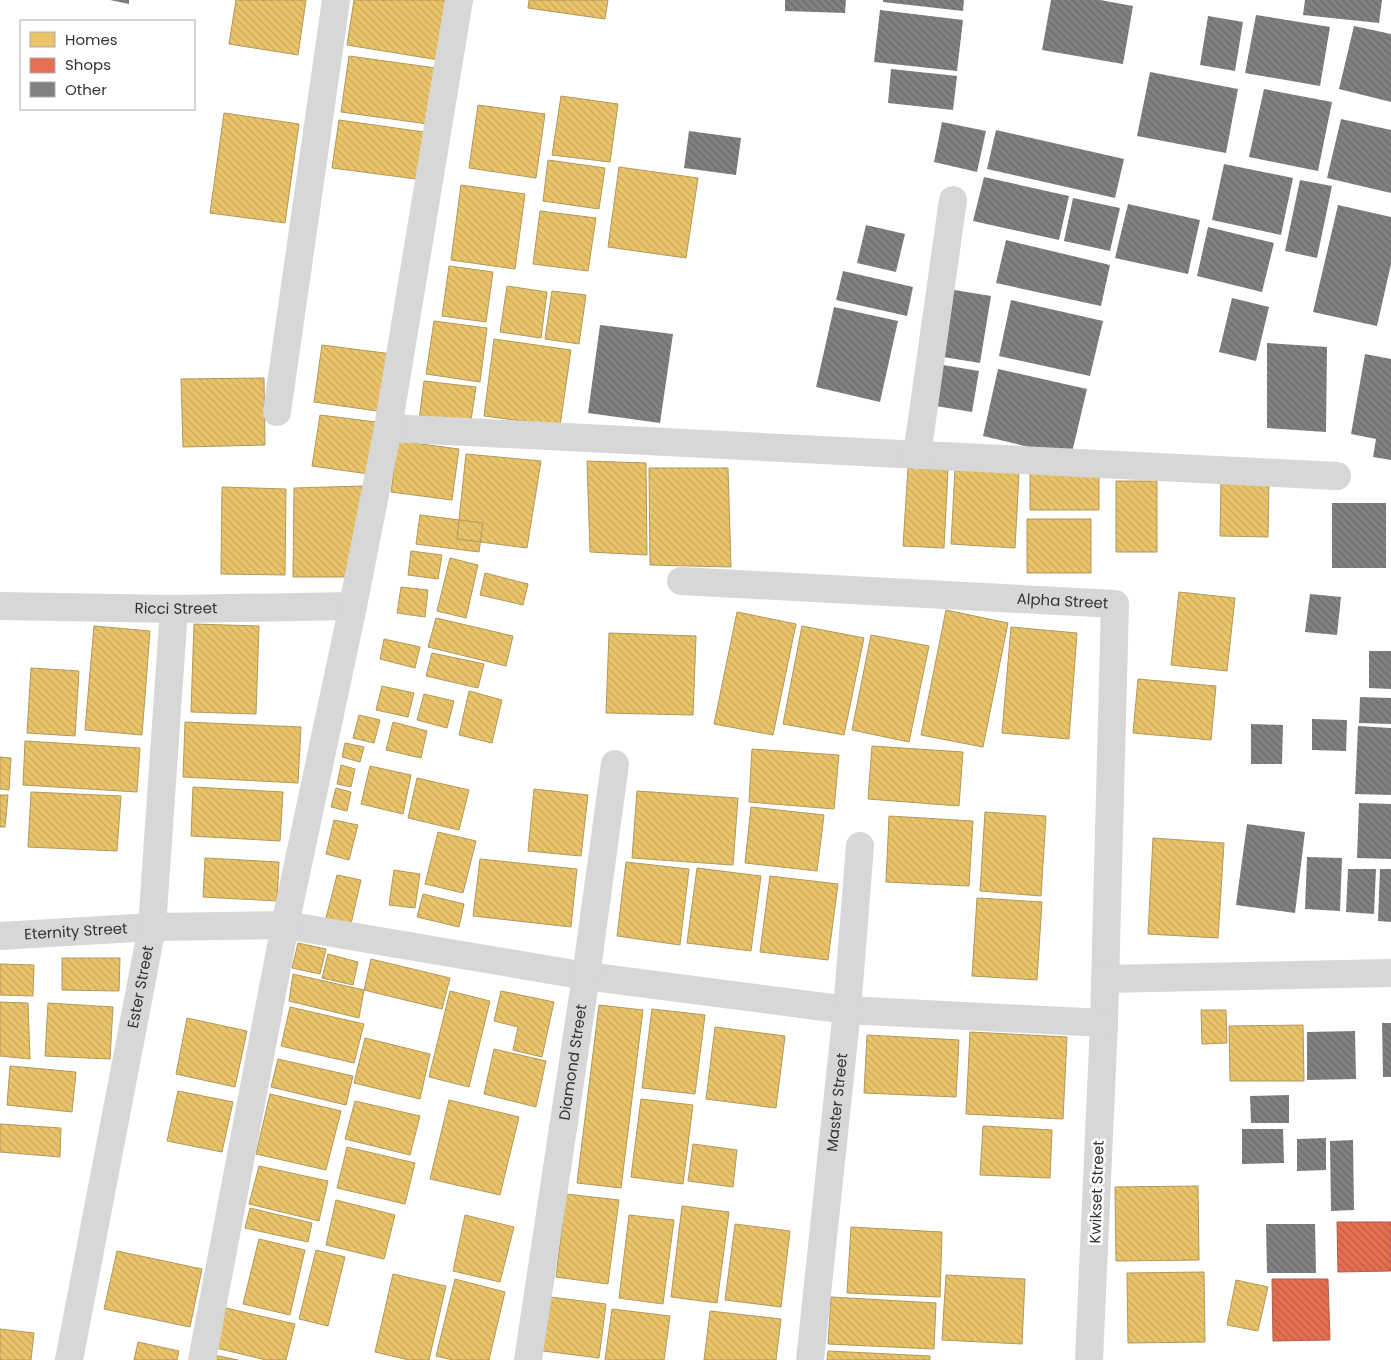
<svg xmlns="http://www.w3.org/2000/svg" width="1391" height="1360" font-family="Poppins,sans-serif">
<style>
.homes{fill:url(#homes-back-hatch);stroke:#b2985a}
.shops{fill:url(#shops-back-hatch);stroke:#b15d48}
.building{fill:url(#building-back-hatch)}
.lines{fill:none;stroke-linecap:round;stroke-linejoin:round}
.minor{stroke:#d7d7d7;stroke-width:28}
.labels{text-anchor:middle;stroke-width:5;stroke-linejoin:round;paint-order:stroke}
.street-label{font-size:15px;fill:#333;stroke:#fff}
</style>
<defs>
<pattern id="homes-back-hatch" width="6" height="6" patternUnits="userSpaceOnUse" patternTransform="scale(1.25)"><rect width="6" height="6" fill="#e9c46a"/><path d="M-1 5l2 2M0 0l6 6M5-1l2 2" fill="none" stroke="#c8a95c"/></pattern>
<pattern id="shops-back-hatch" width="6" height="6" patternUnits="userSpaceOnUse" patternTransform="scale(1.25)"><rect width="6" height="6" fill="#e76f51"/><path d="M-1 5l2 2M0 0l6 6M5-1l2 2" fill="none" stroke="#bc5c44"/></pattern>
<pattern id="building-back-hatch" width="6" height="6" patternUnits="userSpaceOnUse" patternTransform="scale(1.25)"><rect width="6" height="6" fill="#818181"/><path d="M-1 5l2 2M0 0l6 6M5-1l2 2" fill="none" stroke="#6a6a6a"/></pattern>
</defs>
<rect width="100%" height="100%" fill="#fff"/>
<path class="homes" d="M236,0h70l-8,55 -69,-11z
M354,0h101l-10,61 -98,-16z
M529,0h79l-3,19 -77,-11z
M349,56l94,13 -8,56 -94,-13z
M561,96l57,8 -8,58 -58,-7z
M478,105l67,9 -9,64 -67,-10z
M224,113l75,11 -14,99 -75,-10z
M339,120l92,13 -7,47 -92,-12z
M548,160l57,8 -6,41 -56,-8z
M619,167l79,11 -12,80 -78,-11z
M461,185l64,9 -10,75 -64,-9z
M540,211l56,7 -8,53 -55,-7z
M449,266l44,6 -7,50 -44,-6z
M507,286l40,6 -6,46 -41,-6z
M552,291l34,4 -7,49 -34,-5z
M434,321l53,7 -7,54 -54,-8z
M494,339l77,11 -11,76 -76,-10z
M322,345l70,9 -8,58 -70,-10z
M264,378l1,67 -82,2 -2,-68z
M424,381l52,6 -6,40 -51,-7z
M320,415l64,8 -8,52 -64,-9z
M398,441l61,8 -7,51 -61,-8z
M466,454l75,7 -14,87 -70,-9z
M587,461l59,2 1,92 -57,-3z
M649,468h79l3,99 -81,-2z
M908,468l40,2 -4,78 -41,-2z
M955,470l64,3 -4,75 -64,-4z
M1030,470h69v40h-69z
M1221,479h48l-1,58 -48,-1z
M1116,481h41v71h-41z
M363,486l-16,91h-54l1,-89z
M222,487l64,2 -1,86 -64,-1z
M420,515l63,8 -4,29 -63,-8z
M1027,519h64v54h-64z
M411,551l31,4 -4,24 -30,-4z
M450,558l28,7 -12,53 -29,-7z
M485,573l43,11 -5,21 -43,-10z
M401,587l27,3 -3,27 -28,-4z
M1179,592l56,6 -8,73 -56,-6z
M946,610l62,13 -25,124 -62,-12z
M737,612l59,12 -23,111 -59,-11z
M436,618l77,18 -7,30 -78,-19z
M194,624l65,2 -3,88 -65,-2z
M94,626l56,5 -8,104 -57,-5z
M802,626l62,12 -20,97 -61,-11z
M1011,627l66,6 -8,106 -67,-6z
M609,633l87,3 -3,79 -87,-2z
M871,635l58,11 -20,96 -57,-12z
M384,639l36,8 -5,21 -35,-9z
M432,653l52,11 -6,24 -52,-12z
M31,668l48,3 -4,65 -48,-3z
M1138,679l78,7 -5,54 -78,-7z
M382,686l32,7 -6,24 -32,-7z
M469,691l33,9 -10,43 -33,-8z
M424,694l30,7 -7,27 -30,-8z
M359,715l21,5 -6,23 -21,-5z
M185,722l116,5 -3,56 -115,-6z
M393,722l34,9 -6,27 -35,-8z
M25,741l115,7 -3,44 -114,-7z
M345,743l19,4 -4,15 -18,-5z
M872,746l91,6 -4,54 -91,-7z
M752,749l87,6 -5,54 -85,-7z
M0,757l11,1 -2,32 -9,-1z
M341,765l14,4 -4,18 -14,-3z
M370,766l41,9 -8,39 -42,-10z
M417,778l52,12 -10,40 -51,-12z
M193,787l90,5 -3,49 -89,-5z
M336,788l15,4 -4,19 -16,-4z
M534,789l54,6 -7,61 -53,-5z
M637,791l101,7 -5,67 -101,-7z
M31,792l90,4 -4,55 -89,-4z
M0,795h8l-3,32h-5z
M751,807l73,8 -7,56 -72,-8z
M985,812l61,4 -5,80 -61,-5z
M889,816l84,5 -4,65 -83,-4z
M334,820l24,5 -9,35 -23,-6z
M438,832l38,9 -13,52 -38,-9z
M1153,838l71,5 -6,95 -70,-4z
M205,858l74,4 -2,39 -74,-4z
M480,859l97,10 -6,58 -98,-11z
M626,862l63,7 -9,76 -63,-9z
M697,868l64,8 -10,75 -64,-8z
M394,870l26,4 -5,34 -26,-3z
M337,875l24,5 -10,44 -25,-6z
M770,876l68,8 -10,76 -68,-8z
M423,894l41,10 -5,23 -42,-10z
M977,898l65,4 -5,78 -65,-4z
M298,943l28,6 -6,25 -28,-6z
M328,954l30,8 -5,23 -31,-7z
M62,958h58l-1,33 -57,-1z
M371,959l79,19 -8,31 -78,-19z
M0,964l34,1 -1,31 -33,-1z
M293,974l71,16 -5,28 -70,-17z
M450,991l40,10 -21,86 -40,-10z
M501,991l53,11 -12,55 -29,-7 5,-23 -24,-6z
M0,1002l28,1 2,56 -30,-3z
M48,1003l65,4 -3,52 -65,-3z
M599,1005l44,5 -22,178 -44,-5z
M290,1007l74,17 -10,39 -73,-17z
M652,1009l53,6 -10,79 -53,-6z
M1201,1010h25l1,33 -25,1z
M187,1018l60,13 -12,56 -59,-13z
M1303,1025l1,56h-74l-1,-55z
M715,1027l70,9 -9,72 -70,-9z
M970,1032l97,5 -4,82 -97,-5z
M867,1035l92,5 -3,57 -92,-4z
M365,1038l65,16 -10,45 -66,-16z
M494,1049l52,12 -10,46 -52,-13z
M278,1059l75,17 -7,29 -75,-18z
M10,1066l66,6 -4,40 -65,-7z
M178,1091l55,11 -11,50 -55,-11z
M270,1094l71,17 -15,59 -70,-16z
M641,1099l52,6 -10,79 -52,-7z
M449,1100l70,17 -19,78 -70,-16z
M355,1101l65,15 -10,39 -65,-16z
M0,1124l61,4 -1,29 -60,-5z
M983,1126l69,4 -2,48 -70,-3z
M693,1144l44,6 -4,37 -45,-6z
M347,1147l68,16 -10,41 -68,-16z
M259,1166l69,15 -9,40 -70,-17z
M1198,1186l1,74 -83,1 -1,-74z
M566,1194l53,6 -11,84 -52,-7z
M336,1200l59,15 -11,44 -58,-14z
M682,1206l47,6 -12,91 -46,-6z
M250,1208l62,15 -4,19 -63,-14z
M465,1215l49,12 -14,55 -47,-11z
M629,1215l45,5 -11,84 -44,-6z
M735,1224l55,7 -9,76 -56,-7z
M851,1227l91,5 -2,65 -93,-4z
M259,1239l46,11 -15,65 -47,-11z
M316,1250l29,7 -17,69 -29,-7z
M117,1251l85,18 -12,58 -86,-18z
M1204,1272l1,70 -77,1 -1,-70z
M393,1274l53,12 -17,74h-20l-34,-8z
M946,1275l79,4 -3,65 -80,-4z
M455,1279l50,13 -16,68h-36l-17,-4z
M1236,1280l32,7 -10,44 -31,-6z
M550,1297l56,7 -7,54 -56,-7z
M831,1297l105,6 -2,46 -106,-5z
M226,1308l69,16 -9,36h-20l-50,-12z
M612,1309l58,7 -6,44h-59z
M710,1311l71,8 -5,41h-72z
M0,1329l34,4 -3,27h-31z
M138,1342l41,9 -2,9h-43z
M828,1351l102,5v4h-103z
M214,1355l24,5h-25z"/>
<path class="shops" d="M1337,1222h54v49l-53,1z
M1272,1279h56l2,61 -57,1z"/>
<path class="building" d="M110,0h19v4z
M785,0h61l-1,13 -60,-2z
M883,0h81l-1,11 -80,-9z
M1051,0h49l33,6 -10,58 -81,-14z
M1305,0h77l-3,23 -76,-8z
M880,10l83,10 -6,51 -83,-9z
M1256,15l74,12 -10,59 -75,-13z
M1208,16l35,6 -8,49 -35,-6z
M1354,26l37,8v68l-52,-13z
M891,69l66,7 -4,34 -65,-7z
M1150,72l88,17 -12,64 -89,-17z
M1264,89l68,13 -14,69 -69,-14z
M1341,119l50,11v63l-64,-15z
M942,122l44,9 -9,41 -43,-10z
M996,130l128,29 -9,39 -128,-29z
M689,131l52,7 -5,37 -52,-7z
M1224,164l69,14 -12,57 -69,-15z
M984,177l85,19 -10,44 -86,-19z
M1300,180l32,6 -15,72 -32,-7z
M1073,198l47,10 -10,43 -46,-10z
M1128,204l72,16 -12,54 -73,-16z
M1338,205l53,12v47l-14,62 -64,-14z
M866,225l39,9 -9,38 -39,-9z
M1208,227l66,16 -12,49 -65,-16z
M1006,240l104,25 -9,41 -105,-23z
M843,271l70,16 -6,29 -71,-16z
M948,289l43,7 -11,67 -43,-7z
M1232,298l37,9 -13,54 -37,-9z
M1011,300l92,21 -13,55 -91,-20z
M834,307l64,14 -18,81 -64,-15z
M600,325l73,9 -13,89 -72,-10z
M1267,343l60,4 -1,85 -59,-4z
M1365,354l26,5v101l-18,-3 3,-18 -25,-5z
M937,364l42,7 -7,41 -42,-7z
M998,369l89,20 -16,68 -88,-21z
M1332,503h54v65h-54z
M1310,594l31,3 -4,38 -32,-3z
M1369,651h22v38l-22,-1z
M1360,697l31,1v26l-32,-1z
M1312,719l35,1 -1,31 -34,-1z
M1251,724l32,1 -1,39h-31z
M1358,726l33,2v67l-36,-1z
M1359,803l32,1v55l-34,-1z
M1247,824l58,8 -10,81 -59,-8z
M1307,857l35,1 -2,53 -35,-2z
M1348,869h28l-2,45 -28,-2z
M1380,869h11v53l-13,-1z
M1382,1023h9v54h-8z
M1355,1031l1,48 -49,1v-48z
M1289,1095v28h-38l-1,-27z
M1242,1129h41l1,34 -42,1z
M1326,1138v32l-29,1v-32z
M1353,1140l1,70 -23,1 -1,-70z
M1266,1224h49l1,49h-49z"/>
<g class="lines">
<g class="minor">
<path d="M277,412l59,-412"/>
<path d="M388,428l949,48"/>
<path d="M917,455l36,-255"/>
<path id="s1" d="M681,581l434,23 -11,419 -15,337"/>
<path id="s2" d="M0,606l174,3 179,-3"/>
<path id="s3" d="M0,936l152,-9 133,-2 301,51 261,34 257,13"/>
<path d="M1105,979l286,-6"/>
<path id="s4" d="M69,1360l83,-433 22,-318"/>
<path d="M202,1360l83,-435 68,-319 35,-178 71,-428"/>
<path id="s5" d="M528,1360l58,-384 29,-212"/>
<path id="s6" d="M810,1360l37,-350 13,-164"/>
</g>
</g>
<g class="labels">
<g class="street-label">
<text dy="5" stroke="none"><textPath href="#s1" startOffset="382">Alpha Street</textPath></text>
<text dy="5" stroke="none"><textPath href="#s2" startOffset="176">Ricci Street</textPath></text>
<text dy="5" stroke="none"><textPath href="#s3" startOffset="76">Eternity Street</textPath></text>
<text dy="5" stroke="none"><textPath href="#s4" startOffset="380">Ester Street</textPath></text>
<text dy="5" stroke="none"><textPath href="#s5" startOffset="301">Diamond Street</textPath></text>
<text dy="5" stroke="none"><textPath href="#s6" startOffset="259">Master Street</textPath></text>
<text transform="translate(1097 1192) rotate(-88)" y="5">Kwikset Street</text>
</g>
</g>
<rect x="20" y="20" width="175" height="90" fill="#ffffff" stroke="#adadad"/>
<rect x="30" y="32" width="25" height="15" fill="#e9c46a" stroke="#adadad"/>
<text x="65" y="45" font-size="15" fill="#333333">Homes</text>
<rect x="30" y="58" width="25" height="15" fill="#e76f51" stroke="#adadad"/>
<text x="65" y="70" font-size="15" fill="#333333">Shops</text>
<rect x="30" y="82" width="25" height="15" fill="#818181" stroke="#adadad"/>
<text x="65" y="95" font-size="15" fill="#333333">Other</text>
</svg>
